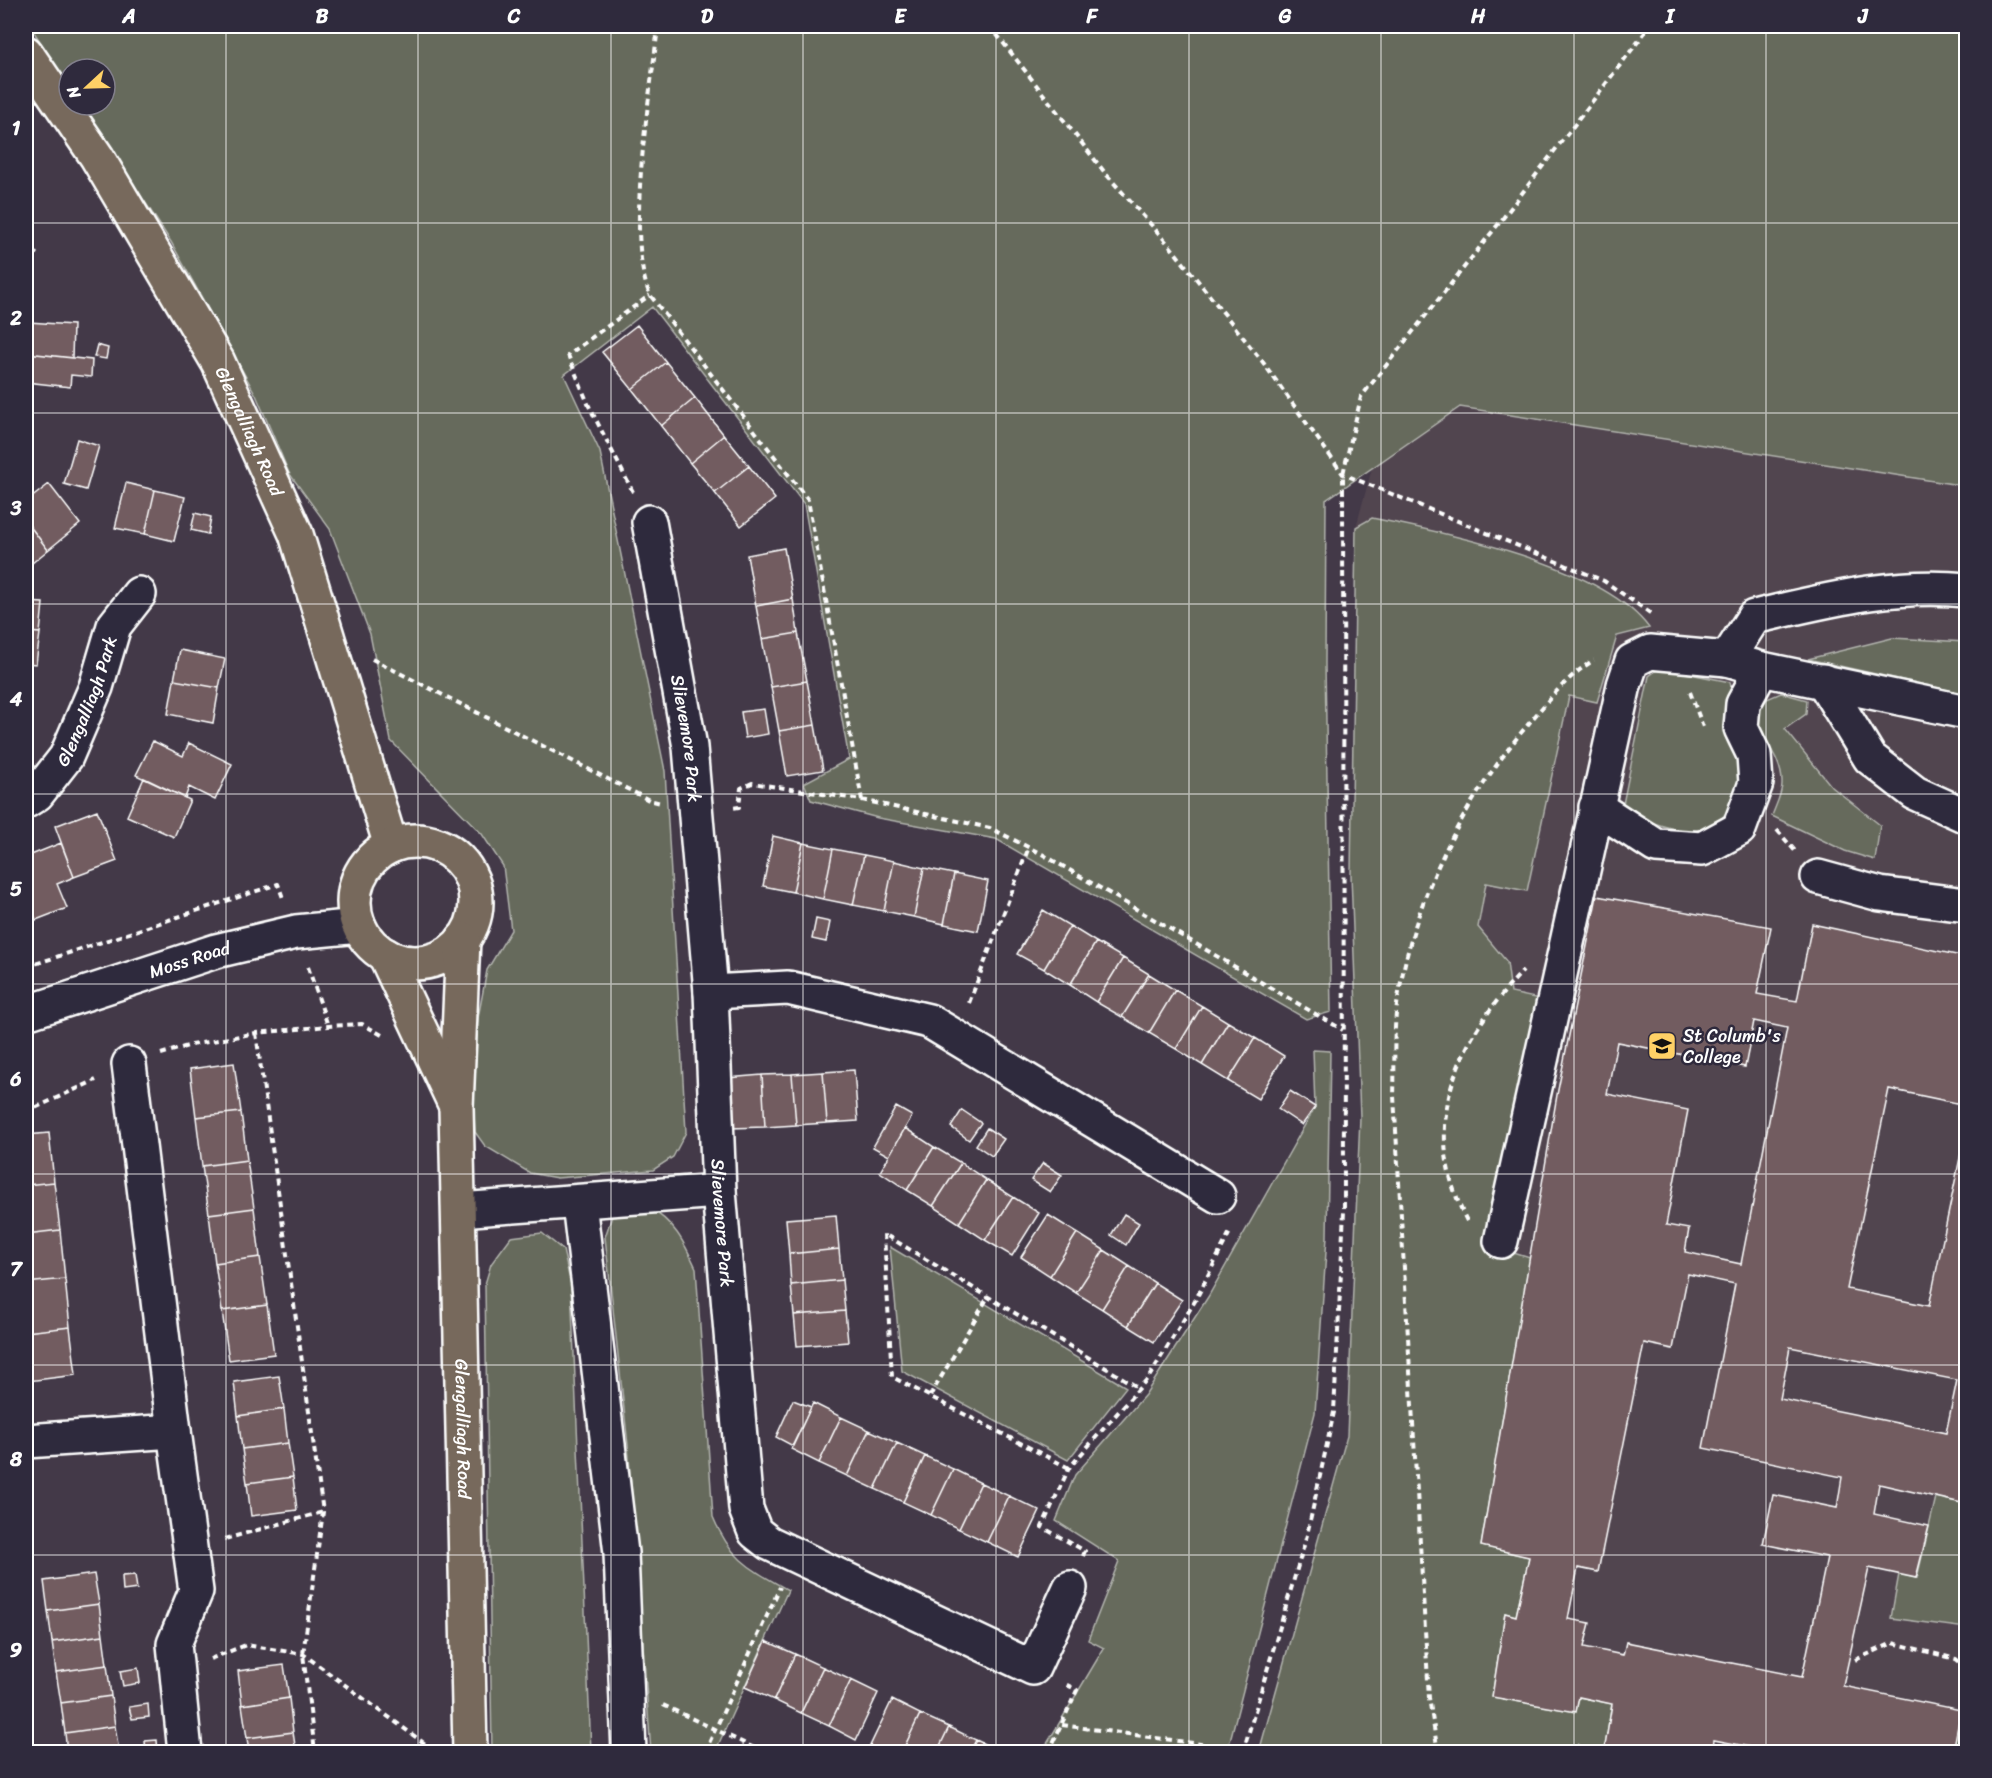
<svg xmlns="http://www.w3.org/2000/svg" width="1992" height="1778" font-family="Sriracha,sans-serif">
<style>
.built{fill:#51444f}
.green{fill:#666a5c;stroke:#b2b4ae;stroke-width:1.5}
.building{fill:#725c60;stroke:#fff;stroke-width:1.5;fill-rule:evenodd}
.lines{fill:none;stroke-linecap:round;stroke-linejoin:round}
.minor-casing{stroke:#fff;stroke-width:38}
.major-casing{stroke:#fff;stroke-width:38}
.path{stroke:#fff;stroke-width:4;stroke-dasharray:6 4.5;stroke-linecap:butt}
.minor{stroke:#2f2a3d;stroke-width:33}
.major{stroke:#77695c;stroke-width:33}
.grid{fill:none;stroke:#fff;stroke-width:1.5;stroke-opacity:0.55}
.labels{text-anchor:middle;stroke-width:5;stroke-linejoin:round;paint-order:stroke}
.street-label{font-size:18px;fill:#fff;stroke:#2f2a3d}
.poi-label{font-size:18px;fill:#fff;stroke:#2f2a3d;text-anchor:start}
.neatline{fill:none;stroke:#fff;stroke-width:2}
.grid-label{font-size:20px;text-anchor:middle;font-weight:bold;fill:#fff}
</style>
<rect width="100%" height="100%" fill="#433948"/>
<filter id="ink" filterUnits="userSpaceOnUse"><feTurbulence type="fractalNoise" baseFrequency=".0167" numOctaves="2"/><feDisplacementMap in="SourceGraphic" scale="12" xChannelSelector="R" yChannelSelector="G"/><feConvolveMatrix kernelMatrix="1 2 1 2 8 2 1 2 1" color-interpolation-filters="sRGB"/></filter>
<g filter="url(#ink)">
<path class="built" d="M1460,407l506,79v1266h-707l88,-316 13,-319 -9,-242 5,-348 16,-59z"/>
<path class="green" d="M30,26h1936v460l-506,-79 -134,93 -1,164 6,348 -25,7 -310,-180 -118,-21 -67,-18 -7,-17 45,-24 -45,-255 -152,-197 -88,68 36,77 65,319 21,361 -13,25 -20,13 -96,8 -27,-5 -45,-27 -10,-14 -2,-35 5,-79 9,-48 24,-40 -8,-64 -21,-32 -91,-93 -21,-107 -40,-105 -41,-56 -33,-78 -85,-153 -89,-137h23v-36h-36v17z
M1372,518c75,15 231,47 277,110l-32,8 -20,66 -28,-6 -42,195 -41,-8 -8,44 29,35 4,31 38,8 -52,247 33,10 -49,288 48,11 -13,59 -11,-3 -13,84 84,15 3,-15 33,7 -8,48h-345l88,-316 13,-319 -9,-242 5,-348z
M1892,638l74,4v52l-158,-35z
M1660,668l70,14c5,17 -10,34 -5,53 2,10 10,19 13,30 3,12 -1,29 -7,40 -23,44 -75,21 -109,4l27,-133z
M1781,693l26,7 -1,14 -21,15 47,58 48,38 -5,35 -30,-9 -73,-35c3,-9 10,-22 10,-32 1,-24 -19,-44 -28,-65l13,-20z
M1313,1050l17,1 -3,186 -12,176 -88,339h-185l62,-104 -16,-8 31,-79 -63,-40 19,-46 70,-80 63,-98 107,-190z
M647,1207c27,14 37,35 49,61l17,249c18,43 36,51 75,73l-73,162h-64l-23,-307 -23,-208 7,-21z
M542,1233l21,17 8,35 20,467h-99l-7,-468 6,-20 20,-27z
M890,1247l236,140 -58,73 -166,-89z
M1936,1497l30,7v124l-75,-10 8,-44 18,4z
M1966,1679v73h-13z"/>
<path class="building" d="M26,245l11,8 -11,17z
M28,322l45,3 -1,33 -45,-5z
M637,325l29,37 -34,27 -30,-37z
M97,345l11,3 -2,11 -12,-2z
M27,353l65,7 -1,17 -20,-2 -1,12 -44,-5z
M666,362l29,36 -34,28 -29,-37z
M695,398l29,37 -34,28 -29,-37z
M724,435l25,31 -34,27 -25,-30z
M77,439l22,7 -13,44 -22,-6z
M749,466l26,33 -34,27 -26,-33z
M126,483l29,7 -10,44 -30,-6z
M49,484l31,40 -32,26 -22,-29v-19z
M155,490l30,7 -11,44 -29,-7z
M195,513l16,4 -3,17 -17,-4z
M26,521l22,29 -22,18z
M784,548l9,51 -37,7 -9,-51z
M793,599l5,34 -36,6 -6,-33z
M26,602l17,1 -3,30 -14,-1z
M26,632l14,1 -4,31 -10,-1z
M798,633l9,48 -36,6 -9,-48z
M180,650l45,9 -6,29 -45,-8z
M174,680l45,8 -6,35 -45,-9z
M807,681l8,44 -36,6 -8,-44z
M764,709l4,25 -23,4 -4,-26z
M815,725l8,45 -36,6 -8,-45z
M153,741l30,15 6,-13 43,21 -17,36 -26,-13 -4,11 -49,-23z
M144,778l46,22 -16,37 -47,-21z
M97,810l20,51 -43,16 -19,-51z
M773,836l30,7 -10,49 -30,-6z
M61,843l13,34 -17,7 10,24 -31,12 -10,-26v-37z
M803,843l30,6 -10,50 -30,-7z
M833,849l31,6 -11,50 -30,-6z
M864,855l30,6 -10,50 -31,-6z
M894,861l30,7 -10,49 -30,-6z
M924,868l30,6 -10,50 -30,-7z
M954,874l34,7 -10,50 -34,-7z
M1597,896l174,31 -14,67 40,7 15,-77 154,33v148l-77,-16 -42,200 82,17 37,-177v375l-87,-20 -5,30 55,12 -13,52 -47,-10 -26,118 118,24 -8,42h-177l-62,-12 -2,12h-108l8,-48 -33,-7 -3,15 -84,-15 13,-84 11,3 13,-59 -48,-11 76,-451zM1754,1021l33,7 -46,236 -56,-12 4,-23 -23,-4 22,-115 -81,-16 10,-52 128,25zM1688,1274l47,10 -32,164 139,29 -5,31 -64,-13 -10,49 64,13 -25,120 -176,-35 -3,13 -39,-8 6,-24 -22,-4 10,-51 20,4 46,-229 29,6zM1790,1347l167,33 -11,53 -166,-34z
M1043,910l27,16 -26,43 -27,-15z
M816,919l14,3 -4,20 -14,-3z
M1070,926l26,16 -26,43 -26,-16z
M1096,942l27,16 -27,44 -26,-17z
M1123,958l26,16 -27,43 -26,-15z
M1149,974l26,16 -26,43 -27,-16z
M1175,990l27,16 -26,43 -27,-16z
M1202,1006l26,16 -26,43 -26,-16z
M1228,1022l27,16 -27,43 -26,-16z
M1255,1038l29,18 -26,43 -30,-18z
M234,1063l7,49 -45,5 -6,-48z
M854,1070l4,51 -31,2 -4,-51z
M823,1072l4,51 -31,2 -4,-51z
M792,1074l4,51 -31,2 -3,-52z
M762,1075l3,52 -35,1 -3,-50z
M1290,1091l25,16 -13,18 -24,-16z
M896,1107l16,9 -23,40 -16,-9z
M962,1110l19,13 -12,17 -18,-13z
M241,1112l6,48 -45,6 -6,-49z
M905,1128l29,19 -27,43 -27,-18z
M987,1128l17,11 -12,17 -16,-11z
M49,1133l5,49 -28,3v-50z
M934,1147l27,16 -28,43 -26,-16z
M247,1160l7,48 -45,6 -7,-48z
M961,1163l25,17 -27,43 -26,-17z
M1043,1163l19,12 -12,17 -19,-12z
M986,1180l27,17 -28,43 -26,-17z
M54,1182l6,48 -34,4v-49z
M1013,1197l26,16 -27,43 -27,-16z
M254,1208l6,49 -45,6 -6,-49z
M1124,1214l15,9 -13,22 -15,-10z
M836,1215l3,34 -50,5 -3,-35z
M1048,1215l29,18 -27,43 -29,-19z
M60,1230l5,49 -39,4v-49z
M1077,1233l27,17 -28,43 -26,-17z
M839,1249l3,31 -51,5 -2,-31z
M1104,1250l25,16 -27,43 -26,-16z
M260,1257l7,48 -45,6 -7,-48z
M1129,1266l26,17 -27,43 -26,-17z
M65,1279l5,48 -44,5v-49z
M842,1280l3,31 -51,4 -3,-30z
M1155,1283l27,17 -28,42 -26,-16z
M267,1305l7,49 -45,6 -7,-49z
M845,1311l3,31 -51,4 -3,-31z
M70,1327l6,48 -48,6 -2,-49z
M279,1376l5,33 -46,7 -4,-34z
M793,1400l18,7 -18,39 -17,-9z
M813,1403l28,14 -22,46 -28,-14z
M284,1409l4,34 -46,6 -4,-33z
M841,1417l28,13 -22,46 -28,-13z
M869,1430l28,13 -22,46 -28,-13z
M288,1443l5,34 -46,6 -5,-34z
M897,1443l28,13 -22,46 -28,-13z
M925,1456l28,13 -22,46 -28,-13z
M953,1469l28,14 -22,46 -28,-14z
M293,1477l4,33 -46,6 -4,-33z
M981,1483l28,13 -22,46 -28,-13z
M1009,1496l31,15 -22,46 -31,-15z
M94,1574l5,30 -51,7 -4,-30z
M135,1575l2,14 -14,2 -1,-15z
M99,1604l4,31 -51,7 -4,-31z
M103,1635l4,30 -51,7 -4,-30z
M766,1641l29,13 -21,46 -29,-13z
M795,1654l28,13 -22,46 -27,-13z
M107,1665l4,31 -50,7 -5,-31z
M284,1665l5,33 -47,7 -4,-34z
M823,1667l28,13 -22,46 -28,-13z
M138,1668l2,15 -17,3 -3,-15z
M851,1680l27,13 -22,47 -27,-14z
M111,1696l4,30 -50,7 -4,-30z
M289,1698l4,34 -46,6 -5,-33z
M892,1700l28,14 -18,38h-20l-12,-6z
M148,1704l1,13 -17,2 -3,-12z
M920,1714l29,13 -12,25h-35z
M115,1726l4,26h-52l-2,-19z
M949,1727l27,13 -6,12h-33z
M293,1732l3,20h-47l-2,-14z
M157,1740l1,12h-12l-1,-11z
M976,1740l25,12h-31z"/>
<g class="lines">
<g class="minor-casing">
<g id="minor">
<path id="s1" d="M649,522l41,225 21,245 8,199 27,318 9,23 14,11 264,125 37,-80"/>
<path d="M1727,659l27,-42c70,-16 140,-35 212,-27"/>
<path d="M1823,681l47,77 45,35 51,23"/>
<path id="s2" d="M26,801l11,-7 29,-37 30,-70 18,-61 25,-32"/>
<path d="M1596,807l60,39 46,3 37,-20 17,-46 -2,-28 -13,-27 2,-24 19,-35"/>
<path d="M1818,877l62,17 86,11"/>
<path d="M711,992l77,-4 141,33 289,175"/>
<path id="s3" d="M26,1013l190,-62 80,-19 63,-6"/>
<path d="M579,1203l42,350 8,199"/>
<path d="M459,1210l260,-19"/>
<path d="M1501,1241l123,-556 8,-24 18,-9 77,7 35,10 204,43"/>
<path d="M174,1431l22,160 -22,53 11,108"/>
<path d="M26,1441l148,-10 -45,-367"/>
</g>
</g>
<g class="major-casing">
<g id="major">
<path id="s4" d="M26,53l71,104 121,205 78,172 95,312"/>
<circle cx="415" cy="902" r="61"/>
<path id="s5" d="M463,939l-7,168 14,645"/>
<path d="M385,955l69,147"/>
</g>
</g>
<path class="path" d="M658,26c-7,67 -34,210 -8,269l158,205 54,300 -110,-17 -11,5 -2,19 -7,1
M990,26l116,148 64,72 92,115 81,113 261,107 49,34
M633,492l-44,-86 -21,-51 82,-60
M372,659l277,141 12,3
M1690,692l13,35
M862,800l128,28 52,26 301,176
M1777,830l19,22
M26,967l252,-83 5,14
M308,967l20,59
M969,1003l60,-156
M256,1033l67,479 -20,142 12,98
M161,1054l30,-9 65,-12 72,-7 34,-2 20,11
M26,1112l70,-32
M1467,1221c-48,-94 -13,-178 56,-250
M930,1396l58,-99
M1069,1468l-177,-91 -8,-143 255,154
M225,1539l98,-27
M1083,1556l2,-5 -43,-24 27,-59 80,-91 46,-76 36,-71
M210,1659l36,-14 57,9 125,92
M1855,1660l38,-17 63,16 10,8
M663,1705l100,47
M1062,1725l182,25
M423,1752l5,-6 7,4
M705,1752l75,-165
M1049,1752l28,-62 -14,-7
M1243,1752l64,-217 27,-123 10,-201 -1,-737 18,-77 139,-175 150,-196
M1438,1752l-9,-54 -35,-602c1,-29 -1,-61 3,-91 15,-101 59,-191 123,-271 23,-27 43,-55 74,-74
M1570,1752l9,-7"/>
<use href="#minor" class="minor"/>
<use href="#major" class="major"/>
</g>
</g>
<path class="grid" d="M226,26v1726M418,26v1726M611,26v1726M803,26v1726M996,26v1726M1189,26v1726M1381,26v1726M1574,26v1726M1766,26v1726M26,223h1940M26,413h1940M26,604h1940M26,794h1940M26,984h1940M26,1174h1940M26,1365h1940M26,1555h1940"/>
<defs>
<g id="school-square" transform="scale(1.5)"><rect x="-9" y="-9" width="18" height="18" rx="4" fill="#ffd166" stroke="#2f2a3d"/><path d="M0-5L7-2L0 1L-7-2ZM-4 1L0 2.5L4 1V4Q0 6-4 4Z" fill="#111"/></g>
</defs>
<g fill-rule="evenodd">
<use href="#school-square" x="1662" y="1046"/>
</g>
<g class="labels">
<g class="street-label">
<text dy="6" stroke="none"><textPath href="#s4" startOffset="440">Glengalliagh Road</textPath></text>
<text dy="6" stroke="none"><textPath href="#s2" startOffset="120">Glengalliagh Park</textPath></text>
<text dy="6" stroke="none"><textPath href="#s1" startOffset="220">Slievemore Park</textPath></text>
<text dy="6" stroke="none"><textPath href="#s3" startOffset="172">Moss Road</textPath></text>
<text dy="6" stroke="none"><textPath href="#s1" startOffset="706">Slievemore Park</textPath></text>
<text dy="6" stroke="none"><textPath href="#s5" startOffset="490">Glengalliagh Road</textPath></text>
</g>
<g class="poi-label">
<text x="1683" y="1042">St Columb's<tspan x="1683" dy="21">College</tspan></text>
</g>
</g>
<rect width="1992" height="1778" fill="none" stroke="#2f2a3d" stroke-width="66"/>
<g transform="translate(87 87) rotate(248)"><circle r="28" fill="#2f2a3d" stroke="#827f8b" stroke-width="1.5"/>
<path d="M0-4.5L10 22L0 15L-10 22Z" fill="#ffd166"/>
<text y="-9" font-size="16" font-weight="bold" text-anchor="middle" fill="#ffffff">N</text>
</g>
<rect x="33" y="33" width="1926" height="1712" class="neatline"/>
<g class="grid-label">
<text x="129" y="23">A</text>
<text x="322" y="23">B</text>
<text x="514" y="23">C</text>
<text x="707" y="23">D</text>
<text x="900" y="23">E</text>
<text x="1092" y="23">F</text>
<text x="1285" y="23">G</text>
<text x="1478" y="23">H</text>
<text x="1670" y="23">I</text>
<text x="1863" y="23">J</text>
<text x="16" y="135">1</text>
<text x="16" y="325">2</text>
<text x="16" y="515">3</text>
<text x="16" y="706">4</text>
<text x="16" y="896">5</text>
<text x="16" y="1086">6</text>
<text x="16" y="1276">7</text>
<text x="16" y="1466">8</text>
<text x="16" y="1657">9</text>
</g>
</svg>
